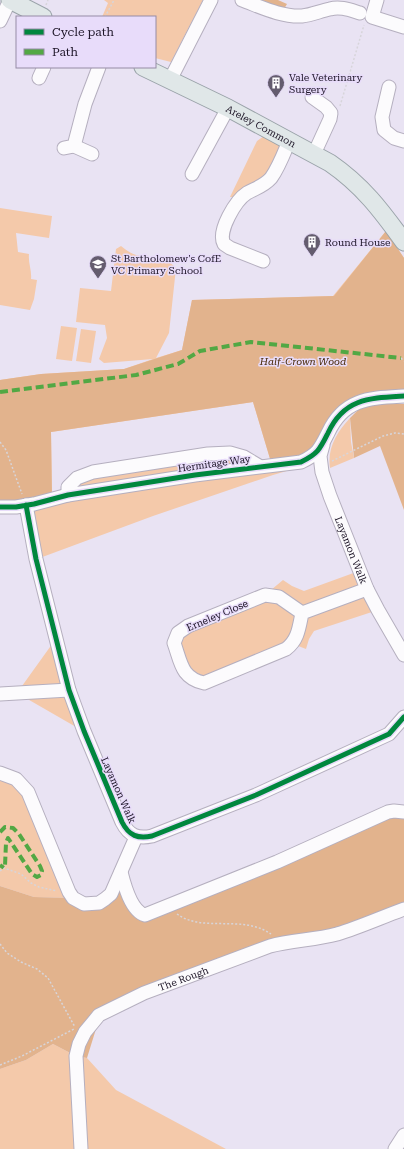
<svg xmlns="http://www.w3.org/2000/svg" width="404" height="1149" font-family="'Roboto Serif',serif">
<style>
.green{fill:#f4c9aa;fill-rule:evenodd}
.forest{fill:#e2b38d}
.lines{fill:none;stroke-linecap:round;stroke-linejoin:round}
.minor-casing{stroke:#b5afbf;stroke-width:15}
.major-casing{stroke:#9aa3a9;stroke-width:19}
.path{stroke:#d7d5da;stroke-width:1.5;stroke-dasharray:2 2;stroke-linecap:butt}
.minor{stroke:#fcfbfd;stroke-width:13}
.major{stroke:#e0e7e8;stroke-width:17}
.quiet{stroke:#52a844;stroke-width:4;stroke-dasharray:8 4;stroke-linecap:butt}
.cycleway-casing{stroke:#e8dcfa;stroke-width:8}
.cycleway{stroke:#00873e;stroke-width:5}
.labels{text-anchor:middle;stroke-width:3;stroke-linejoin:round;paint-order:stroke}
.poi-label{font-size:10px;fill:#1c1426;stroke:#e8dcfa;text-anchor:start}
.street-label{font-size:10px;fill:#1c1426;stroke:#e8dcfa}
.park-label{font-size:10px;font-style:italic;fill:#432401;stroke:#e8dcfa}
</style>
<rect width="100%" height="100%" fill="#e9e3f3"/>
<path class="green" d="M104,0h99l-32,62 -16,-4v-41h-53l6,-14z
M264,136l16,7v8l-12,27 -34,19h-4l27,-56z
M0,208l52,8 -3,22 -33,-5 2,19 11,2c-1,9 3,17 2,25l6,1 -3,19 -4,11 -30,-5z
M386,231l18,27 -46,144 -51,63 -34,10 -120,41 -116,43 -37,-179 41,-6 83,-5 29,-10 -49,4 -5,-4 8,-21 -2,-13 -29,-3 4,-34 31,3 5,-42 5,-3c6,5 12,9 20,10 14,3 23,-1 35,12l-7,65 -13,25 26,-8 10,-50 141,-4zM253,402l18,60 -27,-5 -151,15 -41,26 -1,-66z
M61,326l16,2 -5,33 -16,-2z
M81,329l15,2 -5,32 -15,-2z
M350,418l1,24 3,16 -24,10c-3,-20 7,-36 20,-50z
M359,571l19,39 -64,21 -5,8 -3,10 -13,-5 -89,39 -19,-11 -7,-39 87,-38 18,-15 9,6 12,5z
M55,640l28,91 -66,-38z
M0,773l16,6 57,119 -39,-1 -34,-11z
M53,1044l23,12 11,2 29,32 110,59h-226v-80l26,-9z"/>
<path class="forest" d="M242,0h36l9,4 -6,10z
M386,231l18,27v137l-32,-1 -64,57 -17,9 -20,2 -18,-60 -202,30 1,66 -52,9v-127l41,-6 83,-5 58,-19 10,-50 142,-4z
M377,403l27,1v106l-24,-64 -26,12 -4,-40 9,-9z
M404,812v97l-119,33 -185,74 -13,42 -11,-2 -23,-12 -27,16 -26,9v-183l34,11 39,1 26,5 22,-29 19,38z"/>
<g class="lines">
<g class="minor-casing">
<g id="minor">
<path d="M242,0c19,7 39,17 60,16 10,-1 18,-5 28,-7 10,-3 20,1 30,4"/>
<path d="M377,0l-5,17 32,10"/>
<path d="M0,21l10,-21"/>
<path d="M39,78l5,-11"/>
<path d="M170,80l41,-80"/>
<path d="M389,87l-7,30 2,13 10,8 10,3"/>
<path d="M312,97l14,10 5,6 -1,6 -16,35"/>
<path d="M74,146l18,8"/>
<path d="M64,148l10,-2 11,-42 14,-37"/>
<path d="M192,174l36,-66"/>
<path d="M263,261l-33,-13 -6,-4c-7,-13 12,-44 23,-51 9,-5 17,-7 24,-15 8,-11 13,-25 18,-37"/>
<path id="s1" d="M323,445l-3,11 2,16 8,24 37,93 11,21 26,45"/>
<path d="M68,495v-8l9,-9 16,-6 115,-18 22,-1 14,4 15,9"/>
<path d="M26,505l10,54 33,131 15,41 38,91c7,14 16,17 30,14l104,-41 133,-61 15,-17"/>
<path d="M0,507h16l18,-3 34,-9 127,-20 106,-13c17,-8 19,-13 27,-29 16,-35 42,-35 76,-37"/>
<path d="M302,613l-23,-16 -14,-2 -77,31 -10,7 -4,10c7,19 7,35 30,40l82,-34c12,-9 13,-21 16,-36l65,-24"/>
<path d="M0,694l69,-4"/>
<path d="M0,773l16,6 12,13 41,100 4,6 11,6 15,-1 6,-4 6,-5 25,-57"/>
<path d="M121,872c3,12 10,39 24,43l132,-53 111,-50 6,-1 10,1"/>
<path id="s2" d="M81,1149l-5,-93 3,-12 6,-12 14,-17 45,-22 126,-47c22,-6 45,-6 67,-12 23,-7 45,-17 67,-25"/>
<path d="M395,1149l9,-14"/>
</g>
</g>
<g class="major-casing">
<g id="major">
<path d="M10,0l33,17"/>
<path id="s3" d="M143,67l85,41 102,55c32,22 51,47 74,79"/>
</g>
</g>
<path class="path" d="M46,5l2,-5
M105,17l9,-17
M340,106l24,-81
M401,358l3,3
M0,442l6,8 16,44
M332,461l51,-25 12,-3 9,1
M0,871l4,-3 17,6 10,9 8,4 18,4
M177,914c26,19 65,0 94,20
M0,944l7,9 14,9 16,7 11,9 27,49
M0,1065l22,-9 52,-27"/>
<use href="#minor" class="minor"/>
<use href="#major" class="major"/>
<path class="quiet" d="M0,392l136,-17 42,-11 22,-13 51,-9 150,16
M0,832l5,-5 8,1 6,6 21,32 2,5 -1,4 -4,2 -5,-3 -24,-36 -2,5 -1,23 -1,2 -4,-3"/>
<g class="cycleway-casing">
<path id="cycleway" d="M26,505l10,54 33,131 15,41 38,91c7,14 16,17 30,14l104,-41 133,-61 15,-17
M0,507h16l18,-3 34,-9 127,-20 106,-13c17,-8 19,-13 27,-29 16,-35 42,-35 76,-37"/>
</g>
<use href="#cycleway" class="cycleway"/>
</g>
<defs>
<g id="building-pin" transform="scale(0.9)"><path d="M0 17L-7.5 6A9.5 9.5 0 1 1 7.5 6Z" fill="#645c6e" stroke="#e8dcfa"/><path d="M-4-6H4V6H1V3H-1V6H-4ZM-2.5-4.3h1.7v1.8h-1.7ZM.8-4.3h1.7v1.8H.8ZM-2.5-1h1.7V.8h-1.7ZM.8-1h1.7V.8H.8Z" fill="#fff"/></g>
<g id="school-pin" transform="scale(0.9)"><path d="M0 17L-7.5 6A9.5 9.5 0 1 1 7.5 6Z" fill="#645c6e" stroke="#e8dcfa"/><path d="M0-5L7-2L0 1L-7-2ZM-4 1L0 2.5L4 1V4Q0 6-4 4Z" fill="#fff"/></g>
</defs>
<g fill-rule="evenodd">
<use href="#building-pin" x="276" y="83"/>
<use href="#building-pin" x="312" y="242"/>
<use href="#school-pin" x="98" y="264"/>
</g>
<g class="labels">
<g class="poi-label">
<text x="289" y="81">Vale Veterinary<tspan x="289" dy="12">Surgery</tspan></text>
<text x="325" y="246">Round House</text>
<text x="111" y="262">St Bartholomew's CofE<tspan x="111" dy="12">VC Primary School</tspan></text>
</g>
<g class="street-label">
<text dy="4" stroke="none"><textPath href="#s3" startOffset="132">Areley Common</textPath></text>
<text transform="translate(214 463) rotate(-8)" y="4">Hermitage Way</text>
<text dy="4" stroke="none"><textPath href="#s1" startOffset="111">Layamon Walk</textPath></text>
<text transform="translate(217 615) rotate(-23)" y="4">Erneley Close</text>
<text transform="translate(119 790) rotate(66)" y="4">Layamon Walk</text>
<text dy="4" stroke="none"><textPath href="#s2" startOffset="233">The Rough</textPath></text>
</g>
<g class="park-label">
<text x="303" y="365">Half-Crown Wood</text>
</g>
</g>
<rect x="16" y="16" width="140" height="52" fill="#e8dcfa" stroke="#968ca5"/>
<rect x="24" y="29" width="20" height="6" fill="#00873e" stroke="#968ca5"/>
<text x="52" y="36" font-size="12" fill="#1c1426">Cycle path</text>
<rect x="24" y="49" width="20" height="6" fill="#52a844" stroke="#968ca5"/>
<text x="52" y="56" font-size="12" fill="#1c1426">Path</text>
</svg>
